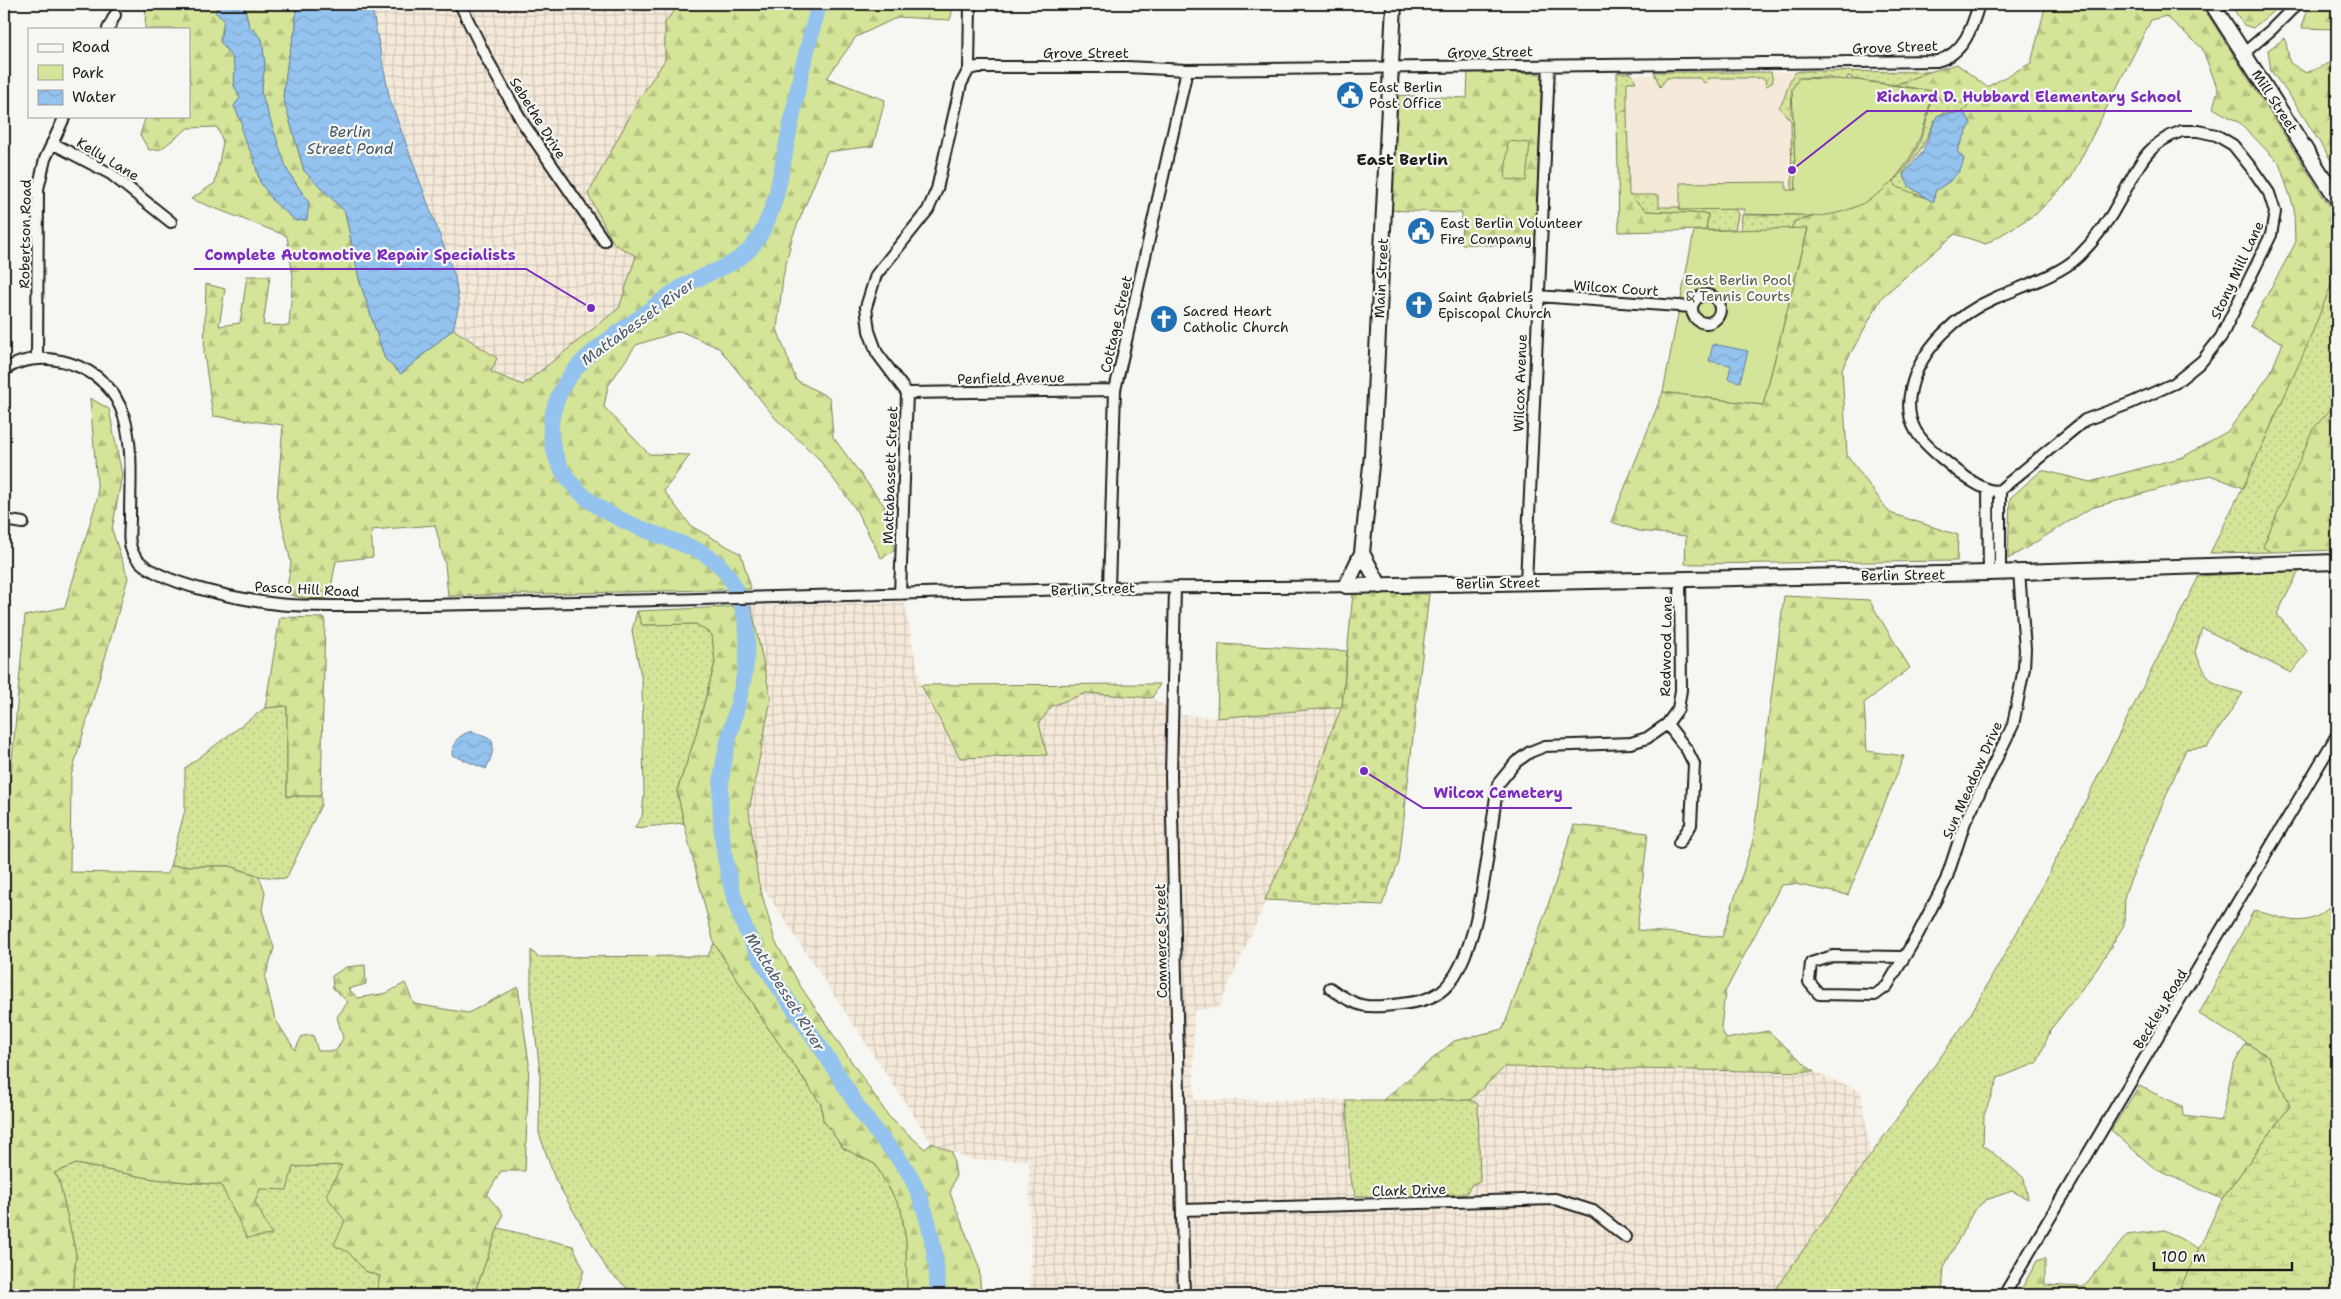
<svg xmlns="http://www.w3.org/2000/svg" width="2341" height="1299" font-family="'Shantell Sans',sans-serif">
<style>
.built{fill:#f5eada}
.industrial{fill:url(#industrial-grid)}
.grass{fill:url(#grass-dots);stroke:#78805a}
.forest{fill:url(#forest-firs);stroke:#78805a}
.wetland{fill:url(#wetland-marsh);stroke:#78805a}
.cemetery{fill:url(#cemetery-stones);stroke:#78805a}
.park{fill:#d4e498;stroke:#78805a}
.water{fill:url(#water-waves);stroke:#64809b}
.lines{fill:none;stroke-linecap:round;stroke-linejoin:round}
.river{stroke:#94c3ef;stroke-width:16}
.street-casing{stroke:#1c1c1c;stroke-width:14}
.secondary-casing{stroke:#1c1c1c;stroke-width:18}
.street{stroke:#f6f6f2;stroke-width:10}
.secondary{stroke:#f6f6f2;stroke-width:14}
.labels{text-anchor:middle;stroke-width:4.5;stroke-linejoin:round;paint-order:stroke}
.street-label{font-size:14px;fill:#1c1c1c;stroke:#f6f6f2}
.poi-label{font-size:14px;fill:#1c1c1c;stroke:#f6f6f2;text-anchor:start}
.park-label{font-size:14px;fill:#535841;stroke:#f6f6f2}
.water-label{font-size:15px;font-style:italic;fill:#465666;stroke:#f6f6f2}
.quarter-label{font-size:16px;font-weight:bold;fill:#1c1c1c;stroke:#f6f6f2}
.leader{fill:none;stroke:#7b2cbf;stroke-width:2}
.callout-dot{fill:#7b2cbf;stroke:#f6f6f2;stroke-width:2}
.callout-label{font-size:15px;text-anchor:middle;font-weight:bold;fill:#7b2cbf;stroke:#f6f6f2;stroke-width:4.5;stroke-linejoin:round;paint-order:stroke}
</style>
<defs>
<pattern id="industrial-grid" width="8" height="8" patternUnits="userSpaceOnUse" patternTransform="scale(1.25)"><rect width="8" height="8" fill="#f5eada"/><path d="M0 4h8M4 0v8" fill="none" stroke="#d1c8ba"/></pattern>
<pattern id="grass-dots" width="8" height="8" patternUnits="userSpaceOnUse" patternTransform="scale(1.25)"><rect width="8" height="8" fill="#d4e498"/><path d="M2 2h.1M6 6h.1" fill="none" stroke="#b5c382" stroke-width="1.8" stroke-linecap="round"/></pattern>
<pattern id="forest-firs" width="22" height="20" patternUnits="userSpaceOnUse" patternTransform="scale(1.25)"><rect width="22" height="20" fill="#d4e498"/><path d="M5 1l3.5 6h-7zM16 11l3.5 6h-7z" fill="#b5c382"/></pattern>
<pattern id="wetland-marsh" width="20" height="14" patternUnits="userSpaceOnUse" patternTransform="scale(1.25)"><rect width="20" height="14" fill="#d4e498"/><path d="M1 5h8M5 5V1M11 12h8M15 12V8" fill="none" stroke="#b5c382"/></pattern>
<pattern id="cemetery-stones" width="16" height="16" patternUnits="userSpaceOnUse" patternTransform="scale(1.25)"><rect width="16" height="16" fill="#d4e498"/><path d="M2 7V4a2 2 0 0 1 4 0v3zM10 15v-3a2 2 0 0 1 4 0v3z" fill="#b5c382"/></pattern>
<pattern id="water-waves" width="16" height="10" patternUnits="userSpaceOnUse" patternTransform="scale(1.25)"><rect width="16" height="10" fill="#94c3ef"/><path d="M0 5q4-4 8 0t8 0" fill="none" stroke="#7fa7cc"/></pattern>
</defs>
<rect width="100%" height="100%" fill="#f6f6f2"/>
<filter id="ink" filterUnits="userSpaceOnUse"><feTurbulence type="fractalNoise" baseFrequency=".02" numOctaves="2"/><feDisplacementMap in="SourceGraphic" scale="10" xChannelSelector="R" yChannelSelector="G"/><feConvolveMatrix kernelMatrix="1 2 1 2 8 2 1 2 1" color-interpolation-filters="sRGB"/></filter>
<g filter="url(#ink)">
<path class="built" d="M1957,64l30,23 -34,137 -334,8 -2,-157 326,-6z"/>
<path class="industrial" d="M371,4h309l-15,18v38l-26,39 -25,145 22,12 -17,52 -96,77 -32,-14 6,-13 -44,-29 6,-24 -4,-28 -65,-177z
M904,602l17,83 39,73 86,-3 -7,-32 13,-17 34,-13 66,5 28,17 45,3 117,-11 -12,27 -23,73 -88,200 -25,4v89h276l35,-33 309,5 47,19 10,66 -100,138h-740l-2,-135h-57l-40,-17 -174,-263 -9,-70 22,-111 -20,-93z"/>
<path class="grass" d="M1654,72h117l2,10 -6,4 -2,-2 1,-4 -4,-2h-52l-5,5 -6,-5h-32l-7,9z
M1796,72l6,-1 128,1 -35,13 -43,-6v-2l-4,-1 -1,4 -16,-1 -1,-2 -30,1 -8,11 -1,25 2,1 3,75h-4l-1,-69 -12,-14c9,-11 7,-26 17,-35z
M1617,73h14l5,9h-9v29h-6l-4,5z
M1932,91l7,8 25,3 4,5 -7,6h-17l-7,3 -15,31 -18,25 -1,3 7,12 21,14 -34,-14 -4,-6c25,-24 35,-56 39,-90z
M1635,195h24v12h21v3l55,-1 3,5 -3,16h-29l2,-16 -61,-3 -15,-12z
M1742,215h78l-25,6 -4,8 -50,1z
M2337,270v132l-73,145 7,5 -61,1c47,-92 89,-187 127,-283z
M2299,571l-22,43 31,38 -17,21 -89,-45 -7,24c15,31 14,31 48,41l-36,54 -21,2 -61,144 -1,32 -27,44 -46,60 -14,34 -39,15 -14,37 -1,30 41,33 4,21 -16,-8 -26,9 -12,10 -30,57 -2,28h-171l198,-278 69,-122 161,-319z
M637,611l5,14 54,-1 16,11 3,27 -21,79 -17,50 7,32 -50,5 8,-11 2,-23 -2,-113 -10,-50z
M287,705v91h34v9l-35,74 -27,-3 -29,-10h-60l15,-56v-42l80,-60z
M714,943l48,76 59,85 2,16 20,28 32,16 26,45 5,32 1,54h-272l-27,-24 -53,-92 -16,-46 1,-61 -9,-75v-47l7,7 170,-1z
M1346,1100h124l8,4 2,78 -8,2 -6,10 -110,2 -6,-17z
M76,1164l78,15 67,6 50,49 -17,-33 6,-12 33,-22 50,-2 5,86 17,20 15,5 -4,19h-303l3,-41 -17,-74 -5,-8z
M498,1228l75,18 11,24 -8,25h-112l13,-9z"/>
<path class="forest" d="M146,4h73l-4,8 9,8 -4,21 12,17 3,10 -1,17 6,13 -6,8 8,17 3,18 8,15 7,26 49,21 -22,-33 -16,-44 -10,-34 4,-27 -3,-26 -13,-13 -5,-22h52v23l-8,32 -5,38 21,74 41,41 14,67 26,80 16,15 52,-45 44,29 -6,14 32,13 96,-77 17,-52 -22,-12 -26,-50 51,-95 26,-39v-38l15,-18h274l-4,16 -52,-3 -42,20 -29,41 58,22 -12,46 -46,6 -35,86 -9,39 -6,52 19,51 34,18 3,39 58,78 3,36 -13,7 -26,-50 -37,-50 -42,-39 -57,-71 -39,-17 -44,14 -28,41 -4,21 45,47 41,1 -26,36 27,35 50,28 10,35 -303,7 -3,-32 -10,-39 -64,5 2,27 -37,4 -7,37 -19,1 -24,-5 5,-31 -14,-63 6,-75 -70,-9 -9,-63 2,-69 19,5 -6,37 21,-3 7,-47h23l-7,49 26,1 4,-49 -6,-41 -96,-37 24,-16 8,-41 -6,-15 -29,1 -27,21 -12,1 -9,-15 6,-19h43v-31l2,-2 -2,-6v-48h-44z
M2046,4h155l136,214v52l-30,76 -64,142 -33,-13 -119,33 -83,51 2,-61 32,-28 48,12 93,-25 45,-26 42,-57 13,-31 -33,-17 45,-82 -1,-36 -15,-45 -39,-40 -27,-15 5,-18 -16,-42 -36,-32 -15,4 -81,160 -34,34 -50,30 -31,-10 -73,63 -40,72 5,86 43,58 68,22 -1,26 -272,3 1,-28 -47,-5 -28,-9 52,-130 100,13 45,-176h-17l4,-8 58,-13 40,-27 4,6 37,14 1,-10 15,-10 14,-22 -7,-8 14,-28 -6,-9 -4,-1 7,-6 -4,-4 -21,-1 -11,-11 -37,-6 31,-12 31,-9 30,23 44,-24z
M2230,4h44l2,5 -23,19 -9,-3z
M2309,4h28v25l-35,-1z
M2285,38l5,25 16,10 31,-13v110l-42,-67 -24,-32 -3,-21z
M1468,71l74,3 -7,173 -74,-3 1,-31 -75,-3 5,-115 75,3z
M1621,111h6l2,84h6l-2,4 14,12 61,3 -2,16 -87,2 -2,-116z
M90,398l19,11 13,66 -10,55 16,48 -57,198 -1,96 98,2 2,-8h60l29,10 6,16 -3,18 12,38 -9,30 10,41 20,31 7,-14 11,-1 5,16h18l7,-13 -6,-21 11,-15 -15,-14 -1,-12 14,-9 19,-2 1,19 -18,5 10,9 29,-5 18,-10 9,21 54,9 50,-26 11,76 -4,108h-24l-14,24 16,19 -26,72 -13,9h-88l4,-19 -15,-5 -17,-19 -14,-7 11,-24 -19,-26 16,-30 -49,2 -6,23 -27,-1 -5,13 17,33 -25,3 -26,-53 -67,-6 -78,-15 -22,9 5,7 17,74 -3,41h-69v-475l4,-15 17,-189 40,-9 33,-111z
M2337,402v148l-66,2 -8,-5 50,-118z
M1784,596l85,4 41,68 -46,35 3,48 37,5 -56,139 -53,-11 -14,1 -56,107 -4,36 5,11 42,-8 46,41 -309,-5 -35,33h-87l71,-59 49,-12 43,-118 28,-86 74,8 -11,97 85,7 31,-96z
M751,606l20,93 -22,112 9,69 17,61 26,46 88,130 36,32 7,-6 20,9 4,23 -6,18 29,74 2,28h-74l-1,-54 -5,-32 -26,-45 -32,-16 -20,-28 -2,-16 -59,-85 -48,-76 -30,-120 -7,-32 17,-50 21,-78 -3,-28 -16,-11 -54,1 -5,-14z
M280,617l45,1 -4,178h-34v-90l-22,2z
M1219,644l128,7 -5,56 -125,11z
M1160,684l-8,14 -66,-5 -34,13 -13,17 8,32 -87,3 -39,-73z
M2246,1043l22,13 22,50 -68,93 -67,-30 -44,-39 28,-44 43,20 1,10 38,5 12,-55z
M2165,1230l34,19 -22,46h-159l19,-34 8,-3v27l39,2 43,-52z"/>
<path class="wetland" d="M2337,899v392l-13,4h-147l45,-96 68,-93 -22,-50 -69,-42 55,-104c35,10 56,22 83,-11z"/>
<path class="cemetery" d="M1353,593l76,1 -30,268 -17,43 -117,-5 42,-93 23,-73 12,-27z"/>
<path class="park" d="M1799,78l57,2 76,11c-9,64 -45,119 -114,125 -6,1 -12,-1 -19,-1 -17,-1 -38,0 -56,-1l2,-5 -65,1v-27l106,-1v8h10l-4,-101z
M1508,141l22,2 -4,38 -21,-2z
M1808,228l-45,177 -100,-13 31,-161z"/>
<path class="water" d="M219,4h25l5,22 13,13 3,26 -4,27 26,78 22,33 -2,17 -11,1 -22,-19 -14,-20 -7,-26 -8,-15 -4,-12 1,-6 -8,-17 6,-8 -6,-13 1,-17 -3,-10 -12,-17 4,-21 -9,-8z
M296,4h75l19,96 65,177 4,28 -6,24 -52,45 -16,-15 -26,-80 -14,-67 -41,-41 -21,-74 5,-38 8,-32z
M1961,113l4,1 6,9 -14,28 7,8c-2,15 -17,24 -29,32l-1,10h-3l-21,-14 -7,-12 19,-22 15,-37 7,-2z
M1713,344l35,7 -8,31 -12,-3 3,-14 -22,-4z
M472,731l20,9c3,10 -2,20 -6,29l-34,-14c0,-14 7,-20 20,-24z"/>
<g class="lines">
<path class="river" d="M819,4l-17,65 -25,123c-5,19 -13,41 -26,56 -18,19 -44,25 -66,37 -16,9 -30,21 -45,32 -37,26 -79,51 -88,100 -4,19 1,36 10,53 19,32 54,49 88,62 30,12 64,18 81,48 38,69 -1,127 -9,194 -5,43 2,89 14,130 17,55 56,100 87,147 16,23 28,48 45,70 13,19 31,34 42,54 19,37 27,80 28,120"/>
<g class="street-casing">
<path id="street" d="M460,4l27,55 36,64 81,118
M108,29l7,-14
M2244,53l27,-23 26,-26
M969,69l9,-2h149l60,3 750,-9c27,-7 35,-33 42,-57
M2182,131h16l18,4 17,10 20,25 16,23 6,19 -4,23 -50,102 -19,24 -27,22 -44,20 -46,17 -85,70c-14,5 -43,-19 -55,-29 -25,-20 -42,-37 -34,-72 9,-41 47,-75 84,-91 25,-11 65,-23 84,-42 17,-17 31,-37 42,-58 18,-32 24,-54 61,-67z
M52,143l59,31 60,48
M1692 309a14 14 0 1 1 28 0a14 14 0 1 1-28 0Z
M1537,296l155,11
M37,358l1,-169 7,-30 20,-43
M4,370c20,-13 42,-14 65,-7 72,22 61,95 61,155 0,12 -3,26 4,37 19,30 121,48 156,50 43,2 86,1 129,0 94,-1 188,-4 281,-6 137,-3 274,-8 410,-11 79,-2 157,0 236,-2
M907,393l208,-3
M1988,490l1,83
M4,520l19,3
M2000,573v-83
M1526,583l23,-517
M1175,587l-4,189 13,519
M1109,588l6,-198 72,-320
M900,594l7,-201 -30,-40 -8,-22 -3,-24 10,-32 52,-65 9,-21 24,-105 8,-15 1,-65
M1667,724l20,26 7,14 -3,61 -12,18
M1903,957l-70,-1 -22,7 -2,19 10,12 56,1 12,-9 31,-52 28,-54 19,-58 48,-97 11,-57 1,-19 -6,-77
M1330,988c27,20 37,21 71,16 14,-2 26,-3 39,-12 42,-30 49,-159 58,-208l18,-22 14,-10 15,-6 86,-3 16,-5 20,-14 11,-15 3,-19 -1,-111
M1182,1210l373,-11 38,12 33,26
M2004,1295l333,-560"/>
</g>
<g class="secondary-casing">
<path id="secondary" d="M1394,4l-22,451 -10,98 -16,33 643,-13 348,-11
M2212,4l125,195
M1362,553l18,33"/>
</g>
<use href="#street" class="street"/>
<use href="#secondary" class="secondary"/>
</g>
</g>
<defs>
<g id="civic-disc" transform="scale(1.4375)"><circle r="9.5" fill="#1f6fb2" stroke="#f6f6f2"/><path d="M-.6-6.5H3V-4.5H.6V-3L4-1V1h2V6H-6V1h2V-1L-.6-3ZM-1.2 2.5V6h2.4V2.5Z" fill="#fff"/></g>
<g id="church-disc" transform="scale(1.4375)"><circle r="9.5" fill="#1f6fb2" stroke="#f6f6f2"/><path d="M-1.2-6h2.4v3.5h3.3v2.4h-3.3V6h-2.4V-.1h-3.3v-2.4h3.3Z" fill="#fff"/></g>
</defs>
<g fill-rule="evenodd">
<use href="#civic-disc" x="1350" y="95"/>
<use href="#civic-disc" x="1421" y="231"/>
<use href="#church-disc" x="1419" y="305"/>
<use href="#church-disc" x="1164" y="319"/>
</g>
<g class="labels">
<g class="street-label">
<text transform="translate(1895 47) rotate(-2)" y="5">Grove Street</text>
<text transform="translate(1490 52) rotate(-1)" y="5">Grove Street</text>
<text x="1086" y="58">Grove Street</text>
<text transform="translate(2275 101) rotate(57)" y="5">Mill Street</text>
<text transform="translate(538 118) rotate(58)" y="5">Sebethe Drive</text>
<text transform="translate(108 159) rotate(31)" y="5">Kelly Lane</text>
<text transform="translate(25 234) rotate(-89)" y="5">Robertson Road</text>
<text transform="translate(2237 270) rotate(-65)" y="5">Stony Mill Lane</text>
<text transform="translate(1381 278) rotate(-87)" y="5">Main Street</text>
<text transform="translate(1616 288) rotate(4)" y="5">Wilcox Court</text>
<text transform="translate(1116 324) rotate(-77)" y="5">Cottage Street</text>
<text transform="translate(1011 378) rotate(-1)" y="5">Penfield Avenue</text>
<text transform="translate(1520 383) rotate(-88)" y="5">Wilcox Avenue</text>
<text transform="translate(890 475) rotate(-88)" y="5">Mattabassett Street</text>
<text transform="translate(1903 575) rotate(-1)" y="5">Berlin Street</text>
<text transform="translate(1498 583) rotate(-1)" y="5">Berlin Street</text>
<text transform="translate(307 589) rotate(3)" y="5">Pasco Hill Road</text>
<text transform="translate(1093 589) rotate(-2)" y="5">Berlin Street</text>
<text transform="translate(1666 646) rotate(-89)" y="5">Redwood Lane</text>
<text transform="translate(1972 780) rotate(-66)" y="5">Sun Meadow Drive</text>
<text transform="translate(1161 941) rotate(-91)" y="5">Commerce Street</text>
<text transform="translate(2160 1009) rotate(-59)" y="5">Beckley Road</text>
<text transform="translate(1409 1190) rotate(-2)" y="5">Clark Drive</text>
</g>
<g class="poi-label">
<text x="1369" y="92">East Berlin<tspan x="1369" dy="16">Post Office</tspan></text>
<text x="1440" y="228">East Berlin Volunteer<tspan x="1440" dy="16">Fire Company</tspan></text>
<text x="1438" y="302">Saint Gabriels<tspan x="1438" dy="16">Episcopal Church</tspan></text>
<text x="1183" y="316">Sacred Heart<tspan x="1183" dy="16">Catholic Church</tspan></text>
</g>
<g class="park-label">
<text x="1738" y="285">East Berlin Pool<tspan x="1738" dy="16">&amp; Tennis Courts</tspan></text>
</g>
<g class="water-label">
<text x="350" y="137">Berlin<tspan x="350" dy="17">Street Pond</tspan></text>
<text transform="translate(638 322) rotate(-36)" y="5">Mattabesset River</text>
<text transform="translate(785 992) rotate(58)" y="5">Mattabesset River</text>
</g>
<g class="quarter-label">
<text x="1402" y="165">East Berlin</text>
</g>
</g>
<path class="leader" d="M1792 170L1867 111H2192M591 308L526 269H194M1364 771L1423 808H1572"/>
<g class="callout-dot">
<circle cx="1792" cy="170" r="5"/>
<circle cx="591" cy="308" r="5"/>
<circle cx="1364" cy="771" r="5"/>
</g>
<g class="callout-label">
<text x="2029" y="102">Richard D. Hubbard Elementary School</text>
<text x="360" y="260">Complete Automotive Repair Specialists</text>
<text x="1498" y="798">Wilcox Cemetery</text>
</g>
<rect width="2341" height="1299" fill="none" stroke="#f6f6f2" stroke-width="20"/>
<rect x="10" y="10" width="2321" height="1279" fill="none" stroke="#1c1c1c" stroke-width="2" filter="url(#ink)"/>
<rect x="28" y="28" width="162" height="90" fill="#f6f6f2" stroke="#9f9f9c"/>
<rect x="38" y="44" width="25" height="8" fill="#f6f6f2" stroke="#9f9f9c"/>
<text x="72" y="52" font-size="15" fill="#1c1c1c">Road</text>
<rect x="38" y="65" width="25" height="15" fill="#d4e498" stroke="#9f9f9c"/>
<text x="72" y="78" font-size="15" fill="#1c1c1c">Park</text>
<rect x="38" y="90" width="25" height="15" fill="url(#water-waves)" stroke="#9f9f9c"/>
<text x="72" y="102" font-size="15" fill="#1c1c1c">Water</text>
<path d="M2154 1262v8h138v-8" fill="none" stroke="#1c1c1c" stroke-width="2.5"/>
<text x="2161" y="1262" font-size="15" fill="#1c1c1c" stroke="#f6f6f2" stroke-width="4" paint-order="stroke">100 m</text>
</svg>
